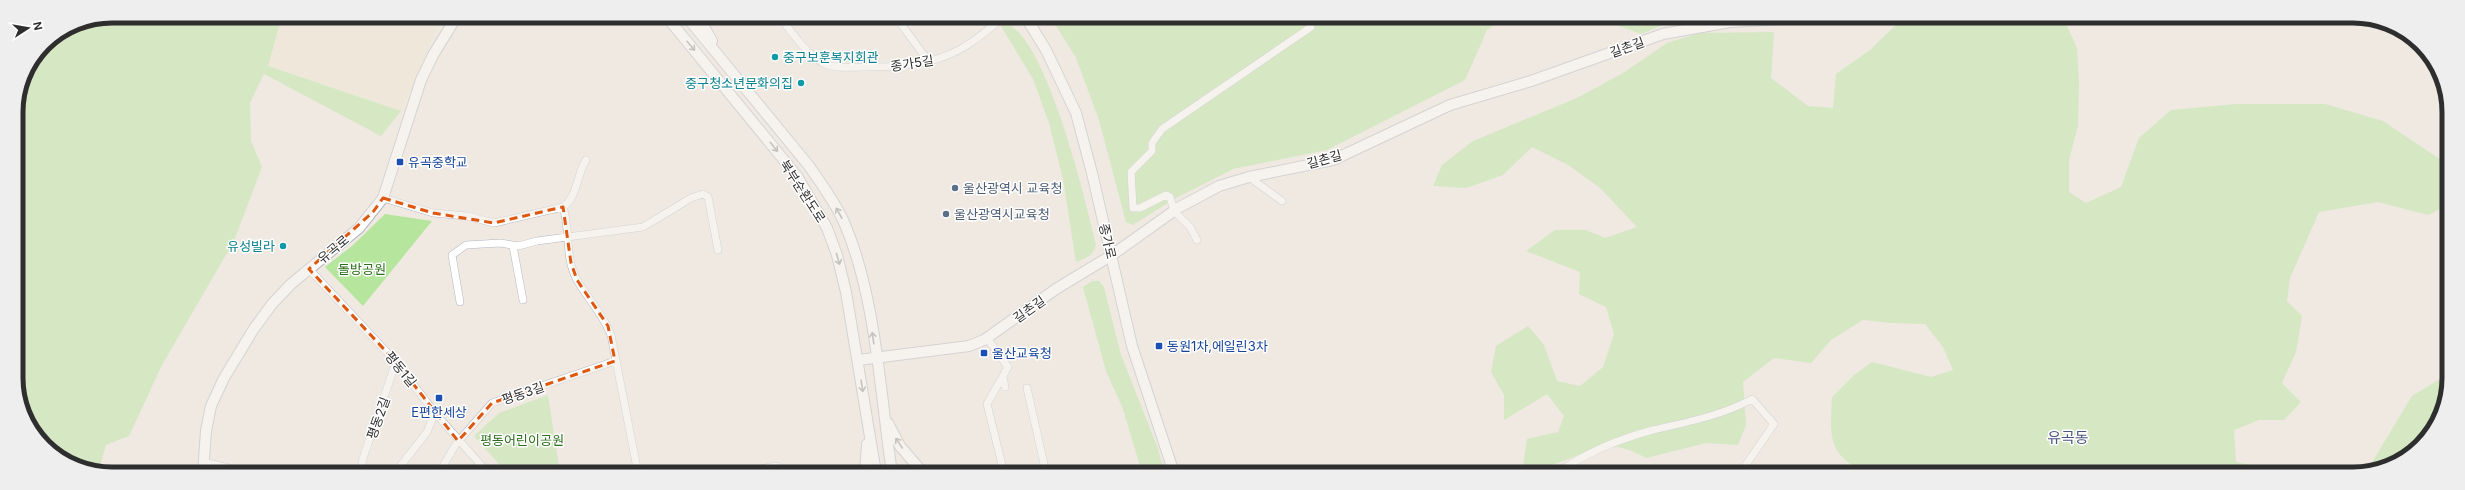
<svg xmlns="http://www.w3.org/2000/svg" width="2465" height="490" font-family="Inter,'Noto Sans KR',sans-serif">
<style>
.education{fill:#f0e6d1}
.green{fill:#b6e59e}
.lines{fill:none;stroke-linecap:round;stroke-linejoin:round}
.street-casing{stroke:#b4b7c1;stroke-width:8}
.secondary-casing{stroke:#b4b7c1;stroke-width:12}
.street{stroke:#fff;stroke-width:7}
.secondary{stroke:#fff;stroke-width:10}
.oneway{stroke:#969696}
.marked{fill:none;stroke:#df570e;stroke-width:3;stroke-dasharray:8 5;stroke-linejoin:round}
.culture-dot{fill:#0f9aa8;stroke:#fff;stroke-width:1.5}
.transit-dot{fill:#1a4fb4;stroke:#fff;stroke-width:1.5}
.service-dot{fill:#5c6f8a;stroke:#fff;stroke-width:1.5}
.labels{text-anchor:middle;stroke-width:3;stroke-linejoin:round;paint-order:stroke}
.street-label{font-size:13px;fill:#2e2e2e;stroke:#fff}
.culture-label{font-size:13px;fill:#0d838f;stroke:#fff;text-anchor:end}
.transit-label{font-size:13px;fill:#164399;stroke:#fff;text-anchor:start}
.service-label{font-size:13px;fill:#4e5e75;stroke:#fff;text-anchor:start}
.park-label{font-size:13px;fill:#2c6e1b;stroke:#fff}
.quarter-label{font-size:15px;fill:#4d5680;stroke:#fff}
.rim{fill:none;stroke:#2e2e2e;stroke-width:5}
</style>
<rect width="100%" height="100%" fill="#efe9e1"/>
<path class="education" d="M282,16h161l-42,95 -133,-45z"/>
<path class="green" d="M112,16h170l-14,50 133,45 -20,25 -117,-62 -14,29 1,38 11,26 -28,74 -72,124 -33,71 -23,9 -8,28 -29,-9 -25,-18 -26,-49 -2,-285 7,-37 21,-31 31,-21z
M1050,16l456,1 -19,13 -22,50 -138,70 -94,19 -59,30 -41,26 -7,-3 -27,-102 -23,-62z
M1595,17h87l-41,17z
M1904,17h159l14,31 2,35 -1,43 -9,34v32l17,11 35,-16 18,-49 32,-28 65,-6h89l58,17 64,43 1,41 -20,10 -50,-13 -59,10 -29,66 -3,23 15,15 -6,36 -14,31 19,19 -17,18h-25l-25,10 2,32 60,12h-428c-41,-19 -38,-37 -36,-77l22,-22 18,-13 59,15 22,-7 -10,-23 -18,-23 -33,-1 -29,-3 -32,20 -20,23 -37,-5 -31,24 3,43 -8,20 -32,-2 -60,15c-43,-24 -52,-6 -92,6 -9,3 -21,2 -31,3l4,-28 31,-7 6,-16 -17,-22 -43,26v-25l-13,-23 5,-26 32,-20 16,19 13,36 23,5 23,-19 11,-33 -8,-27 -27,-13 1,-22 -54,-21 29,-21h31l19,8 32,-11 -38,-40 -31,-22 -36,-18 -29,28 -37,13 -33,-2 9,-21 31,-24 104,-43 46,-25 44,-30 32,-10 75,-1 -3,46 37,28 25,2 3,-34 34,-24z
M1005,23c41,12 81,179 91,222 -3,11 -10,13 -20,17l-13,-83 -14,-56 -16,-44 -32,-53z
M385,214l47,7 -69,85 -38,-39 27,-21z
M1092,281h7l5,6 17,68 36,91 8,27h-23l-19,-64 -17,-38 -23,-84z
M2448,374c0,38 -22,80 -59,93 -21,7 -43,7 -65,7l44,-5 44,-73z
M548,395l12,78h-53l-33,-37 25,-23z"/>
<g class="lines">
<g class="street-casing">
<path id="street" d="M779,16c13,16 27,39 46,48 10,5 28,3 39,3 28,0 58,-1 84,-12 21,-8 40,-26 58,-39
M895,16l34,46
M586,160c-9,14 -9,38 -23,47 8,24 1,49 14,73 11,19 26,34 34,55l27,138
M1249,177l33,24
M383,198l50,15 34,3 27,7 69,-16
M1197,240l-7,-13 -16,-16 -4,-14 -4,-2 -26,13h-7l-2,-36 21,-21v-8l10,-14 149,-102
M513,246l10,54
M309,269l87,93 39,51 53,60
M460,302l-8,-47 14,-10 34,-2 18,3 19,-5 106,-14 48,-29 12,-4 5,3 10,53
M987,338l21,29 -21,37 17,69
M1003,377l2,10
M1027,388l19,85
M204,462l45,11
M755,470l21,-4
M360,473l3,-15 33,-96
M395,473l32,-41 8,-19
M439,473l17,-29 36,-41 123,-42
M735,473l20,-3v3
M1556,474c29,-21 63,-35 97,-44 34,-8 68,-14 99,-31l22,25 -31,45 15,3"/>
</g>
<g class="secondary-casing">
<path id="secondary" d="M666,16l131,160 30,52 10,27 9,37 30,181
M686,16l123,150c12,17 25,35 34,54 33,74 37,173 49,253
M698,16l14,25
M1025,16l21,34 30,63 16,60 40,173 42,127
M858,360l111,-14 15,-6 72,-51 56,-34 66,-47 41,-22 30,-9 84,-17 117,-55 81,-24 132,-47 67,-12 88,-5
M888,423l12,23 23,27
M203,473l3,-42 5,-25 13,-28 29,-48 19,-26 19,-20 68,-56 24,-30 38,-118 12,-25 24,-39
M865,473l2,-29"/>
</g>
<use href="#street" class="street"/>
<use href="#secondary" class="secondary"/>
</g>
<defs><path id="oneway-shaft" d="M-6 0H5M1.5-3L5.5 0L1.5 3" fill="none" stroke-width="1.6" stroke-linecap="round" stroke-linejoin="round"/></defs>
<g class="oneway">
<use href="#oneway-shaft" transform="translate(691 46) rotate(50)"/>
<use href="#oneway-shaft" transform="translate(774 147) rotate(52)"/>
<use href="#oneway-shaft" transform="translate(839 213) rotate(-119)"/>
<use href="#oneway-shaft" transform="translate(838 259) rotate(74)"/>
<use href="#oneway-shaft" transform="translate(873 338) rotate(-98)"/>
<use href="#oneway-shaft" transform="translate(862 386) rotate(81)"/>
<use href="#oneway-shaft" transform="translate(899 443) rotate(-124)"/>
</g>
<path d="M0 0H2465V490H0ZM383,198l50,15 61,10 69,-16 8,56 6,17 31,46 7,35 -123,42 -34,38 -62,-79 -87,-93 64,-57z" fill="#efe9e1" fill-opacity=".55" fill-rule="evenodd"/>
<path class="marked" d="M383,198l50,15 61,10 69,-16 8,56 6,17 31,46 7,35 -123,42 -34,38 -62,-79 -87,-93 64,-57z"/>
<g class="culture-dot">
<circle cx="775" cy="57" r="4"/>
<circle cx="801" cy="83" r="4"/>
<circle cx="283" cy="246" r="4"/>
</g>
<g class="transit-dot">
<rect x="396" y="158" width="8" height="8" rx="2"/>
<rect x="1155" y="342" width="8" height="8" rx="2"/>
<rect x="980" y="349" width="8" height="8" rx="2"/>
<rect x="435" y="394" width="8" height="8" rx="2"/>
</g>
<g class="service-dot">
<circle cx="955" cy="188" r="4"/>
<circle cx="946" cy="214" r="4"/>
</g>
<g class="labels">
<g class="street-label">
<text transform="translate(1627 47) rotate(-20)" y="5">길촌길</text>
<text transform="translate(912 63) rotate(-9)" y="5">종가5길</text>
<text transform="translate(1324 159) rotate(-16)" y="5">길촌길</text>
<text transform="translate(803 191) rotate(57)" y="5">북부순환도로</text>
<text transform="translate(1108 241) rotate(77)" y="5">종가로</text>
<text transform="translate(333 249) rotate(-40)" y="5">유곡로</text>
<text transform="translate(1029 309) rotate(-35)" y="5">길촌길</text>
<text transform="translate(401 369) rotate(51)" y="5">평동1길</text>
<text transform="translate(523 393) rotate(-19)" y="5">평동3길</text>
<text transform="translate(378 418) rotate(-70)" y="5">평동2길</text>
</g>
<g class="culture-label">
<text x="783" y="62" text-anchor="start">중구보훈복지회관</text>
<text x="793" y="88">중구청소년문화의집</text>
<text x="275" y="251">유성빌라</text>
</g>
<g class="transit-label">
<text x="408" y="167">유곡중학교</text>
<text x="1167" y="351">동원1차,에일린3차</text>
<text x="992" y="358">울산교육청</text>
<text x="439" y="417" text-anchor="middle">E편한세상</text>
</g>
<g class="service-label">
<text x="963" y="193">울산광역시 교육청</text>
<text x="954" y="219">울산광역시교육청</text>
</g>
<g class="park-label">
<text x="362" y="274">돌방공원</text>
<text x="522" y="445">평동어린이공원</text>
</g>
<g class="quarter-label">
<text x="2068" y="443">유곡동</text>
</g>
</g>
<path d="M0 0H2465V490H0ZM112 23H2353A89 89 0 0 1 2442 112V378A89 89 0 0 1 2353 467H112A89 89 0 0 1 23 378V112A89 89 0 0 1 112 23Z" fill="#eee" fill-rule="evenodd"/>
<path class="rim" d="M112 23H2353A89 89 0 0 1 2442 112V378A89 89 0 0 1 2353 467H112A89 89 0 0 1 23 378V112A89 89 0 0 1 112 23Z"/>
<g transform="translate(28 28) rotate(78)" stroke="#ffffff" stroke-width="3" paint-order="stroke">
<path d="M0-3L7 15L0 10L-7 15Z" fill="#2e2e2e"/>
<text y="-6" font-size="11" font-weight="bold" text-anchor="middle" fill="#2e2e2e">N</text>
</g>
</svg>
